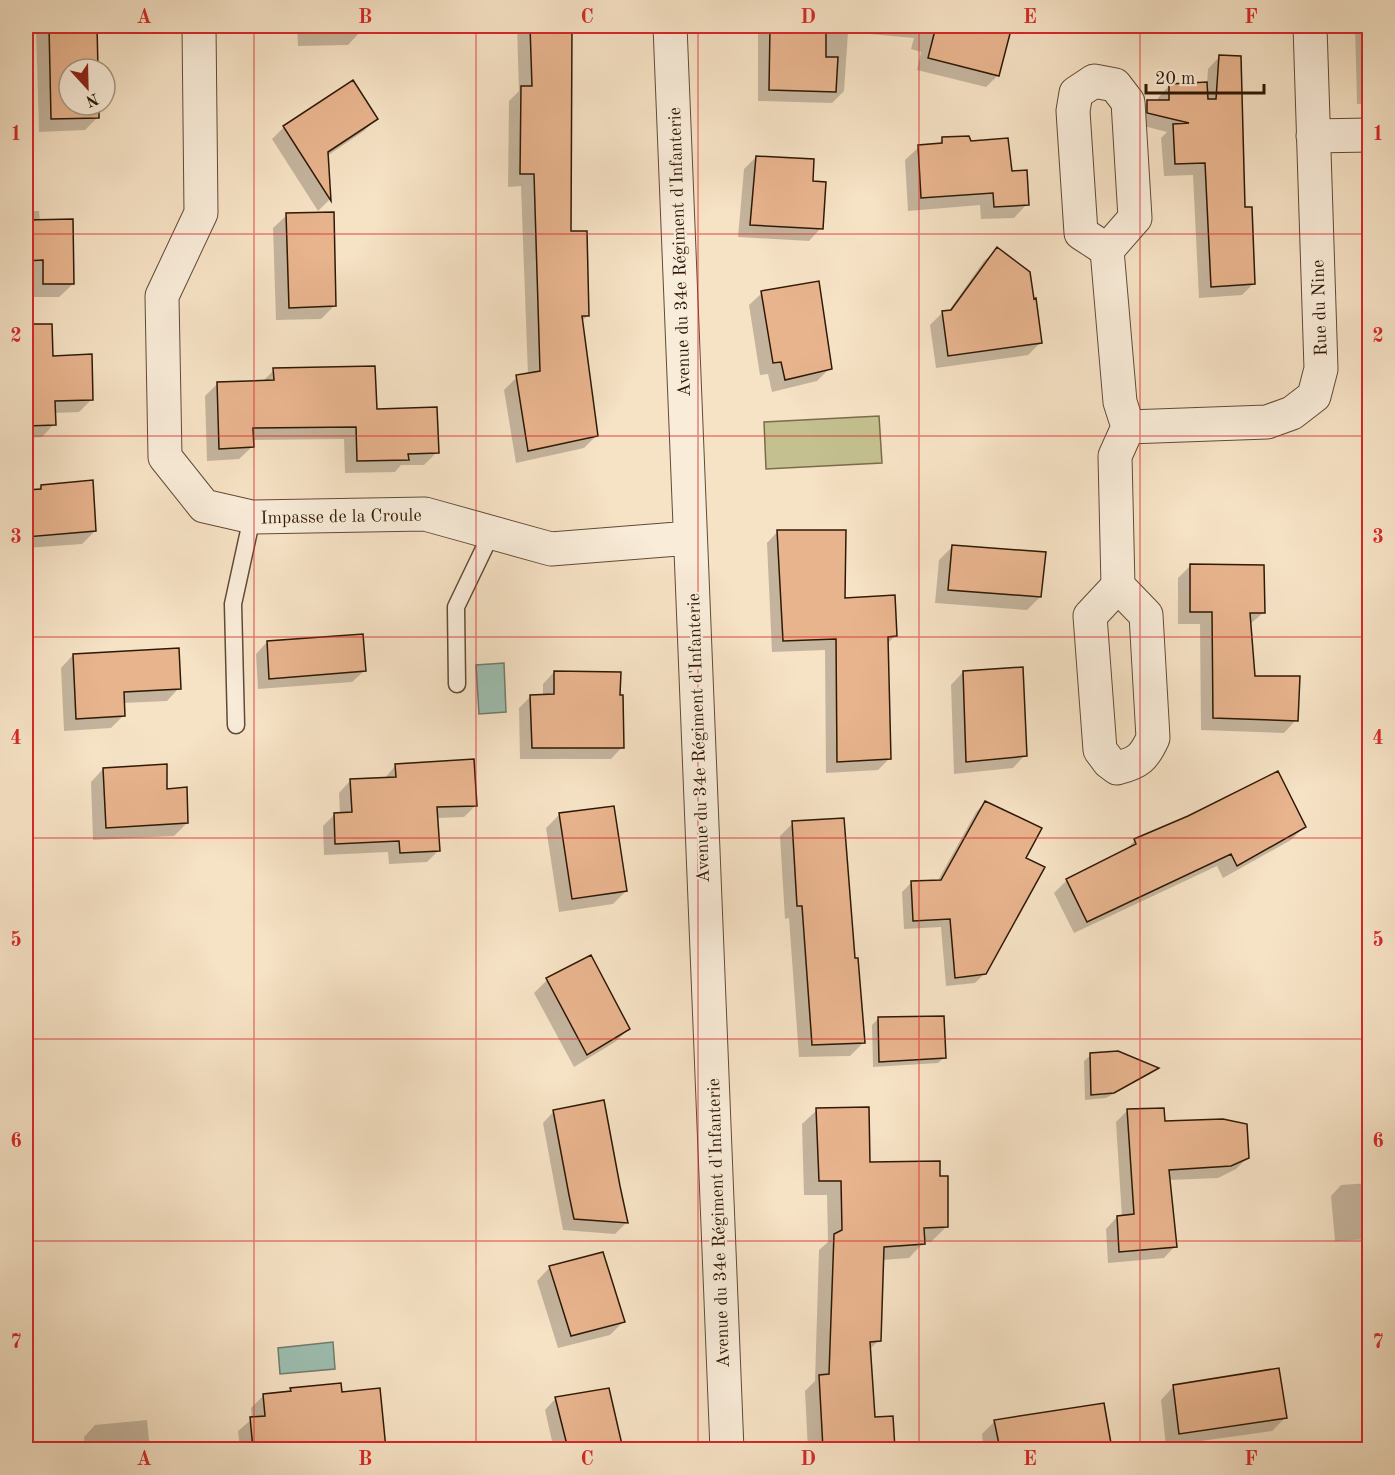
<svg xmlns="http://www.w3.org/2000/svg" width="1395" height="1475" font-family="'Old Standard TT',serif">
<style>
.green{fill:#c4c08f;stroke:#7a6c4a;stroke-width:1.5}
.water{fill:#9dbeb0;stroke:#717c6c;stroke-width:1.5}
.shadow{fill:#0003}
.building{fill:#e8b48e;stroke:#2f1905;stroke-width:1.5}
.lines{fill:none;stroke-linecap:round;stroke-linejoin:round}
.lane-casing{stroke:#614b35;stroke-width:19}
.street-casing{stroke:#614b35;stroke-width:35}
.lane{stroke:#f9ecd9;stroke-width:16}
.street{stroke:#f9ecd9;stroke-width:33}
.grid{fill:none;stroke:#d62828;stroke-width:1.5;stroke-opacity:0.55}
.labels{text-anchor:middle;stroke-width:4.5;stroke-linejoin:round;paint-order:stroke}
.street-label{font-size:18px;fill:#2f1905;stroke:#f9ecd9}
.neatline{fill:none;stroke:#d62828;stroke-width:2}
.grid-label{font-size:20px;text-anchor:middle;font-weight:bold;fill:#d62828}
</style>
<rect width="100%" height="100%" fill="#f6e2c5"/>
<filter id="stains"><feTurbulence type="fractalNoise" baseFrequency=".00333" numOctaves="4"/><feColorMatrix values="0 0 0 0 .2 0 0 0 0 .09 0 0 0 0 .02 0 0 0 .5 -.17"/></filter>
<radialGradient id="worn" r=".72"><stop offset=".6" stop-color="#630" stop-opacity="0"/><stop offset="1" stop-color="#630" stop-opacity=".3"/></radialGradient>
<path class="green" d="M879,416l3,47 -116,6 -2,-47z"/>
<path class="water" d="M504,663l2,49 -27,2 -3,-49z
M333,1342l2,27 -55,5 -2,-26z"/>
<path class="shadow" d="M36,26h59l2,43h-28v36h29v12l-13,13 -46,2z
M297,26h64v5l-13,14 -50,1z
M517,26h64l-11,11v196l18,82 -7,7 16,113 -13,13 -68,15 -12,-73 13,-13 11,-2 -7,-189 -13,1 1,-86 10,-10z
M758,26h252l-12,49 -12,12 -69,-17 4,-18 -10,-3 3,-11 -66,-6 -4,59 -12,12 -74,-2z
M1355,26h15v77l-13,1z
M1220,56l34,227 -12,12 -43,3 -6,-123 -29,1 -3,-38 6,-6 -31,-8 -1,-10 12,-12h11v-4l12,-13 37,-1 1,-15z
M376,119l-12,12 -37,25 2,44 -11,11 -46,-72 12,-12z
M943,139l27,3 41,31 16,31 -13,14 -33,1 -1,-14 -72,6 -3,-51 14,-13 18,-2z
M756,157l65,71 -12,13 -71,-4 6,-68z
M26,211h13l1,10 33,63 -14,13h-28v-24h-5z
M287,215l48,90 -14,14 -45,1 -3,-92z
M1370,226v97h-3l-4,-91z
M997,249l44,93 -13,13 -92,13 -6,-43 12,-12 6,-1 36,-51z
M762,293l68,75 -13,13 -45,11 -4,-18 -8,1 -11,-70z
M51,345v13l41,41 -13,13 -25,1v11l-12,13 -16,1v-92z
M274,370l101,40 62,42 -13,13h-23l-6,7 -50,1 -1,-34 -92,1v7l-13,12 -32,2 -2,-65 13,-13 44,-1z
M41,486l54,45 -13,13 -56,4v-56l10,-1z
M778,531l65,68 53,36 -10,10 3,114 -11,11 -52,3 -1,-123 -53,2 -5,-109z
M953,546l87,51 -13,13 -92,-7 4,-43z
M1191,565l72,48 -14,12 5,53 42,42 -12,13 -83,-3 -1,-106h-22v-46z
M267,642l97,29 -12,11 -94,7 -2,-35z
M73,655l106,33 -12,13 -44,2 1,12 -13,13 -47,3 -3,-63z
M554,672l64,24 4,51 -11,12h-91l-1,-51 12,-12h12v-12z
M963,672l62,83 -12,13 -59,6 -3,-89z
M396,765l80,40 -12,12 -27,1 2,32 -12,12 -38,2 -1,-12 -64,3 -1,-29 12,-12h5l-1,-21 11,-12 34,-2z
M103,769l84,54 -13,13 -81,4 -2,-58z
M985,802l39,57 -39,114 -10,10 -29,3 -5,-59 -37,2 -2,-37 9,-9 26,-1 39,-70z
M560,814l66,77 -13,13 -54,8 -13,-84z
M793,823l61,136 9,84 -13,13 -51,1 -10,-139 -4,1 -5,-83z
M1304,827l-13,13 -68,38 -6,-12 -143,67 -20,-40 13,-13 57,-28 11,-12z
M547,980l82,49 -14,13 -41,25 -40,-74z
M879,1018l66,39 -7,6 -65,4 -1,-42z
M1091,1055l65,14 -6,5 -44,24 -21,2 -1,-39z
M817,1110l52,53 69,15 8,49 -15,15h-7l-15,16 -27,2 -3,80 -10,10 5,68h18l1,32h-85l-3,-59 10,-10 4,-131 9,-8 -1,-47h-23l-2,-71z
M554,1111l72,112 -11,11 -52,-4 -20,-107z
M1127,1111l121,46 -12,12 -18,9 -49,2 6,66 -11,12 -56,5 -2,-34 11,-12h5l-6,-95z
M1370,1183v56l-35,2 -4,-45 10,-11z
M550,1267l73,55 -13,13 -52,13 -21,-67z
M1174,1386l111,32 -13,13 -106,15 -5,-46z
M291,1390l50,4 37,-4 6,60h-144l-2,-19 14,-12 -1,-11 13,-13 24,-2z
M608,1390l14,60h-68l-9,-40 11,-12z
M1102,1405l8,45h-126l-2,-16 13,-13z
M147,1420l3,30h-65l-1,-13 11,-12z"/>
<path class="building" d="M49,26h48l1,43h-29v36h30v13l-48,1z
M530,26h42l-1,205h16l2,85h-7l16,120 -70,15 -12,-76 24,-4 -6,-197h-14l1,-88h11z
M770,26h56v31h12l-2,35 -67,-2z
M936,26h76l-13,50 -71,-18z
M1219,55l22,1 4,151h7l3,77 -44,3 -6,-124 -30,1 -2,-40 16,-1 -42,-10v-13h22v-16l38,-2 1,17h8z
M353,80l25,39 -50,33 3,49 -48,-75z
M969,136l2,5 37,-3 4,33 15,-1 2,35 -35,2 -1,-14 -72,5 -3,-53 24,-2v-6z
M756,156l58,3 -1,22 13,1 -3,47 -73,-4z
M334,212l2,94 -47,2 -3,-95z
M73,219l1,65h-31v-24l-17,1v-41z
M997,247l33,25 4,27 2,-1 6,45 -94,13 -6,-45 9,-1z
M819,281l13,88 -47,11 -4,-18 -8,1 -12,-72z
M26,324h26l1,32 39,-2 1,46 -38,1 1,24 -30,1z
M375,366l2,43 60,-2 2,46 -31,1 1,6 -52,1 -1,-34 -103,1 1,19 -35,2 -2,-67 57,-2 -1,-12z
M93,480l3,51 -70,6v-47l15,-1v-4z
M777,530h69l-1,68 50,-3 2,41 -9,1 3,122 -54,3 -1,-123 -53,2z
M952,545l94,7 -5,45 -93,-7z
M1190,564l74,1 1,48h-15l5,63h45l-2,45 -85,-3 -1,-106h-22z
M363,634l3,37 -97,8 -2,-38z
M179,648l2,41 -57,3 1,24 -49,3 -3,-65z
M1023,667l4,89 -61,6 -3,-91z
M554,671l67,1 -1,23h3l1,53h-92l-2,-53 24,-1z
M474,759l3,47 -40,1 3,44 -40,2 -1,-12 -64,3 -1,-31 18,-1 -2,-33 46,-2 -1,-13z
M167,764v25l20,-2 1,36 -82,5 -3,-60z
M1278,771l28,56 -69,39 -6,-12 -144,68 -21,-43 70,-35 -2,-5 54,-23z
M985,801l57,27 -16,30 19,9 -59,107 -31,4 -5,-59 -37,2 -2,-40 30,-1z
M614,806l13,85 -55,8 -13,-86z
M844,818l11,140h3l7,85 -53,2 -10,-139h-5l-5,-85z
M591,955l39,74 -43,26 -41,-77z
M944,1016l2,42 -67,4 -1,-45z
M1118,1051l41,17 -45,25 -23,2 -1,-42z
M604,1100l16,86 8,37 -54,-4 -5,-24 -16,-85z
M869,1107l1,55 70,-1v15h8v51l-24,1 1,16 -41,3 -3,94 -11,1 5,75 18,-1 2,33h-72l-4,-74 10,-1 5,-140 8,-4 -1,-49h-22l-3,-73z
M1164,1108l1,13 58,-2 24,5 2,34 -18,8 -62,4 8,77 -58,5 -2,-36 17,-2 -7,-105z
M603,1252l22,70 -54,14 -22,-70z
M1279,1368l8,50 -108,16 -6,-49z
M341,1383l1,9 38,-4 6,61h-133l-3,-32 15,-1 -2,-22 28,-3 -1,-3z
M609,1388l14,61h-55l-13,-52z
M1104,1403l8,46h-112l-6,-29z"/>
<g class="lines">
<g class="lane-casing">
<path id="lane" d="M457,684l-1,-77 36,-75
M236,725l-3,-121 19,-87"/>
</g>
<g class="street-casing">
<path id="street" d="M199,26l2,187 -39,83 3,161 39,49 48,11 173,-3 126,35 139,-11
M670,26l57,1424
M1313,136l57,-1
M1107,250l-26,-17 -8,-122 3,-18 18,-12 21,4 13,17 7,116 -28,32 13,152 8,25 139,-5 25,-9 22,-17 7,-27 -11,-343
M1118,586l-28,30 10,134 9,12 8,6c21,-5 27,-10 36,-30l-7,-123 -28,-29 -3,-130 13,-29"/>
</g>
<use href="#lane" class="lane"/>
<use href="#street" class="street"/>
</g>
<path class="grid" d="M254,26v1424M476,26v1424M698,26v1424M919,26v1424M1140,26v1424M26,234h1344M26,436h1344M26,637h1344M26,838h1344M26,1039h1344M26,1241h1344"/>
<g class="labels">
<g class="street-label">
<text transform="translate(679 252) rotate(-92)" y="6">Avenue du 34e Régiment d'Infanterie</text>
<text transform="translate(1319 308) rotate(-92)" y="6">Rue du Nine</text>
<text transform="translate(341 516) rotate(-1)" y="6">Impasse de la Croule</text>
<text transform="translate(698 738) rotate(-92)" y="6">Avenue du 34e Régiment d'Infanterie</text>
<text transform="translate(718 1223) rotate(-92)" y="6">Avenue du 34e Régiment d'Infanterie</text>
</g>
</g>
<rect width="1395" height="1475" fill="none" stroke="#f6e2c5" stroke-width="66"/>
<g transform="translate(87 87) rotate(158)"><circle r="28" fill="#f9ecd9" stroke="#a89884" stroke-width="1.5"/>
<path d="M0-4.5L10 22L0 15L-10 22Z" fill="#8f2418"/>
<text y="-9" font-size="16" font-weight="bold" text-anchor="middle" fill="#2f1905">N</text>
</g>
<path d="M1146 84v9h118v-9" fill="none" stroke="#2f1905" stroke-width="3"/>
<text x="1155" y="84" font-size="18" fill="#2f1905" stroke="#f9ecd9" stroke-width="4.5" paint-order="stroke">20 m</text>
<rect x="33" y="33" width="1329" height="1409" class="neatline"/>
<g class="grid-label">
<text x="144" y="23">A</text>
<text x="365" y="23">B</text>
<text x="587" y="23">C</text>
<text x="808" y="23">D</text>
<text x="1030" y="23">E</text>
<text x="1251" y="23">F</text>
<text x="16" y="140">1</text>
<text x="1378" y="140">1</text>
<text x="16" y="342">2</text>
<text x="1378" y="342">2</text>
<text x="16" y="543">3</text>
<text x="1378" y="543">3</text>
<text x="16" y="744">4</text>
<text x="1378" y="744">4</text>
<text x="16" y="946">5</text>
<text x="1378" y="946">5</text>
<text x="16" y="1147">6</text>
<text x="1378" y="1147">6</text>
<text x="16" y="1348">7</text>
<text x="1378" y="1348">7</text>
<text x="144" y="1465">A</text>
<text x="365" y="1465">B</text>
<text x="587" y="1465">C</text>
<text x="808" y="1465">D</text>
<text x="1030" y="1465">E</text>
<text x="1251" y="1465">F</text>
</g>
<rect width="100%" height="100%" filter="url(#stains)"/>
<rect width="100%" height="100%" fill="url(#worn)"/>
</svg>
